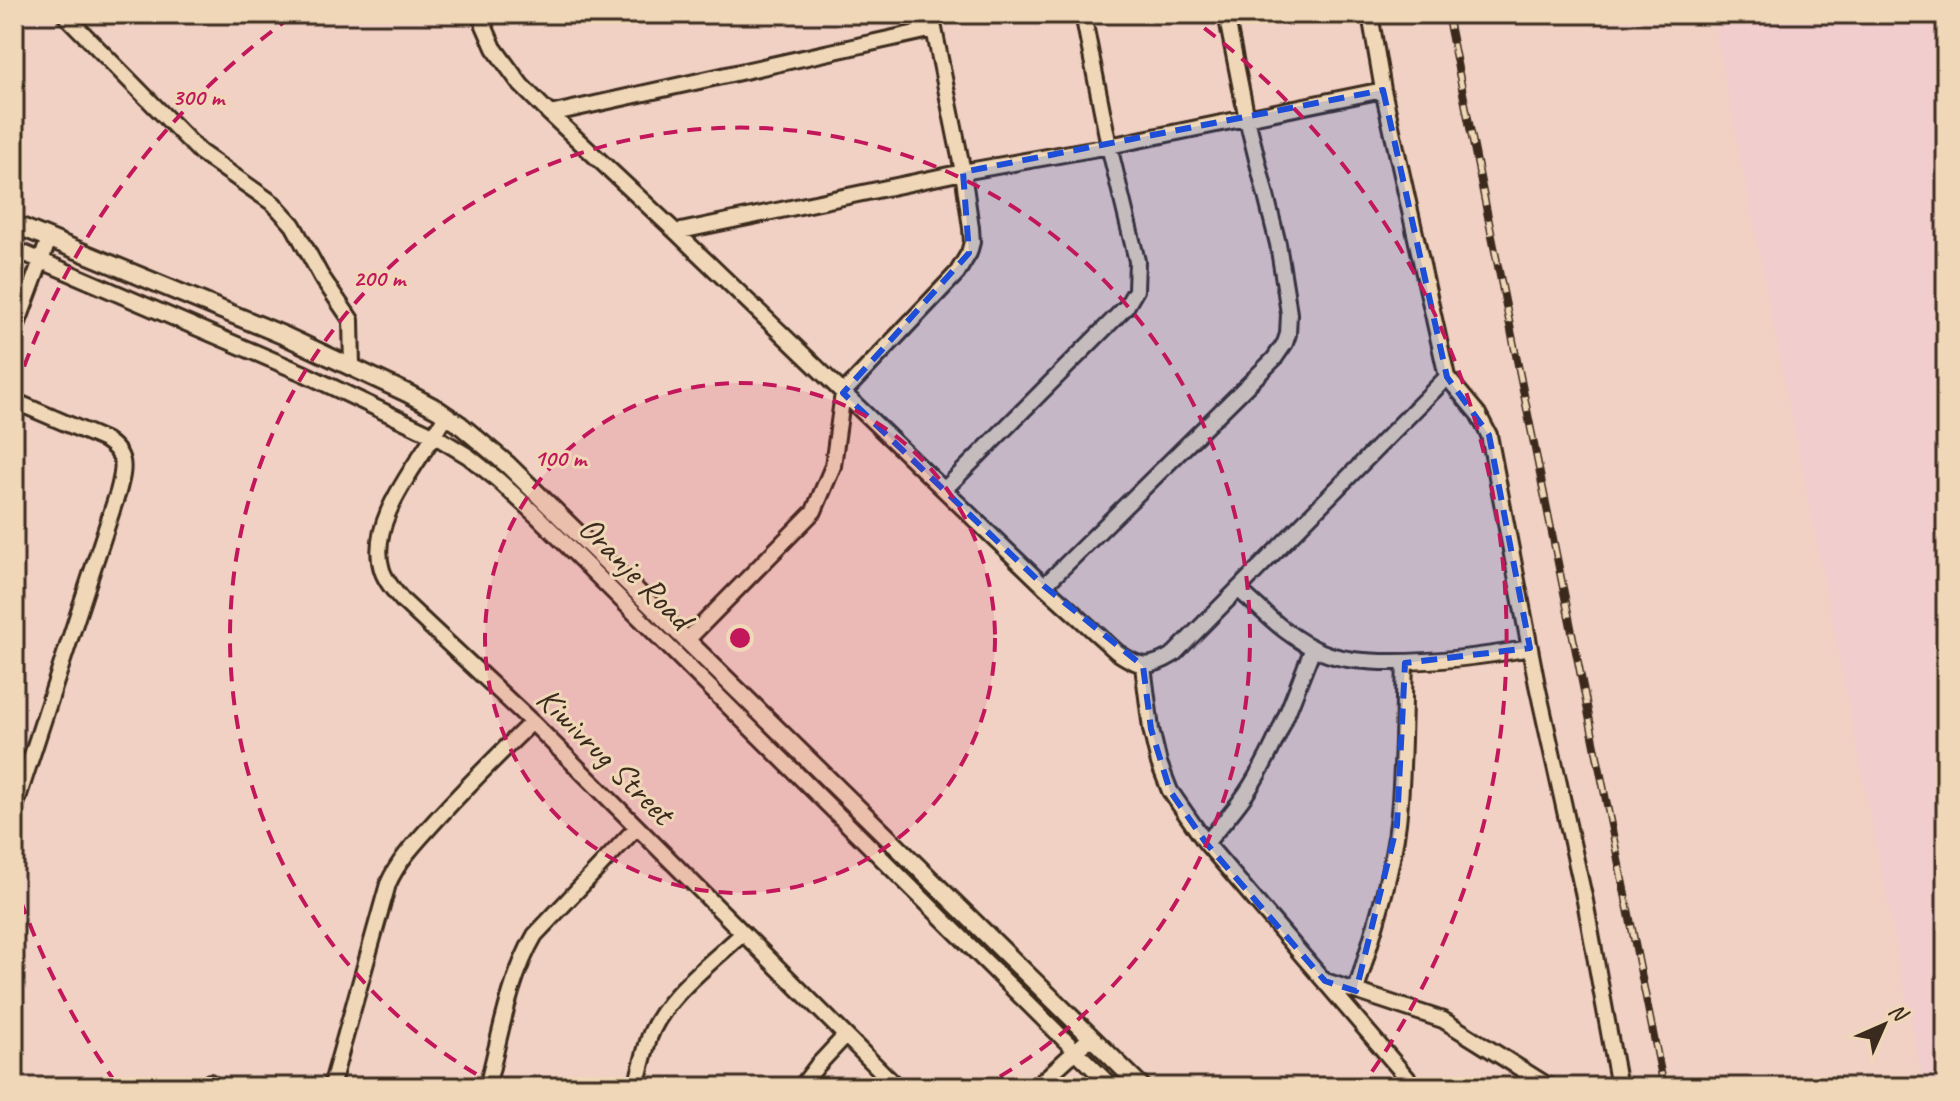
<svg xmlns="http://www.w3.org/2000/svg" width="1960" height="1101" font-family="Caveat,sans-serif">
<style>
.built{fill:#f2cdcd}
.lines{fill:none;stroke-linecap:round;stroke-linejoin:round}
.minor-casing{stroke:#3b2a1e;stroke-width:20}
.tertiary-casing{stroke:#3b2a1e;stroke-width:22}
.minor{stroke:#efd7b7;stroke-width:14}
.tertiary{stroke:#efd7b7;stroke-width:16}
.rail-casing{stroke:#3b2a1e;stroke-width:8}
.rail{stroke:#efd7b7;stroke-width:5;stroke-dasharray:15;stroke-linecap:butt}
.marked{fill:#1d4ed8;fill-opacity:0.2;stroke:#1d4ed8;stroke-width:6;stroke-dasharray:16 10;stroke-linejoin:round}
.ring{fill:none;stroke:#c2185b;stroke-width:4;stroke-dasharray:14 10}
.labels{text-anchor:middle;stroke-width:6;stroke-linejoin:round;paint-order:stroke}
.street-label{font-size:34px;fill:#3b2a1e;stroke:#efd7b7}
.centre{fill:#c2185b;stroke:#efd7b7;stroke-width:4}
.ring-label{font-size:24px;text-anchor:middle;font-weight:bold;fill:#c2185b;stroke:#efd7b7;stroke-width:6;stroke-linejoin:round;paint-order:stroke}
</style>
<rect width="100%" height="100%" fill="#f1d1c4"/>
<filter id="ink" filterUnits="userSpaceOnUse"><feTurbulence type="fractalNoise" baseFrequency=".0125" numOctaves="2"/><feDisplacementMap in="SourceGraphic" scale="16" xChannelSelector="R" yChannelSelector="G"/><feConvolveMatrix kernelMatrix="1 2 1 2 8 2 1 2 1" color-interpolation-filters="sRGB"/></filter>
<g filter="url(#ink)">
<path class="built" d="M1712,14h234v1073h-22z"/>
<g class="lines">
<g class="minor-casing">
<path id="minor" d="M64,14l136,138 74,52 19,21 28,51 30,44 1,47
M479,14l15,34 27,37 29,29 126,118 368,354 73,66c23,16 33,17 57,2l273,-277 -64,-287 -13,-76
M550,114l384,-85
M676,232l287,-60 146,-26 274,-56
M14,249l291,125 130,62 33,20 30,24 38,35 576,572
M14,333l35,-94
M1447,377l31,37 11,21 48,250 48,216 34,186
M14,401l91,39c23,15 19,29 13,52l-104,318
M446,415c-23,44 -80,104 -64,155 4,12 13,22 21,31l129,121 365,365
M944,490l182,-183 10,-17 1,-29 -28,-115 -26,-132
M1044,586l230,-227 11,-16 3,-9 1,-20 -3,-21 -8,-49 -31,-125 -21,-105
M1238,589c26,23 51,50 84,63 19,8 40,9 60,10 51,1 99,-5 148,-14
M687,640l127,-129 19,-45 10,-73 114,-120 12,-20 3,-11 -1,-14 -8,-56 -32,-158
M1143,666l8,63 8,34 11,28 36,52 209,244
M1206,843c17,-20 36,-41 49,-64 25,-41 40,-87 58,-131
M1325,981l118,39 107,67
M1356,991c16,-55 35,-111 42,-168 6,-53 5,-107 7,-161
M208,1087l2,-5
M331,1087l57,-203c11,-25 30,-44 48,-64 31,-34 63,-66 96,-98
M487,1087c13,-50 22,-108 48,-152l102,-108
M636,1087c4,-16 8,-33 13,-49 15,-41 62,-75 93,-104
M801,1087l16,-21 28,-30
M1036,1087l55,-50"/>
</g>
<g class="tertiary-casing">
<path id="tertiary" d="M14,224l271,112 122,57 30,16 22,15 49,41 634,622"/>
</g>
<use href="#minor" class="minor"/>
<use href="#tertiary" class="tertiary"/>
<g class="rail-casing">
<path id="rail" d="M1447,14l217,1073"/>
</g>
<use href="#rail" class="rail"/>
</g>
</g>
<path class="marked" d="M1383,90l64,287 42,58 41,213 -125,15 -8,162 -41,166 -31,-10 -119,-138 -36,-52 -19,-62 -8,-63 -99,-80 -201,-193 126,-140 -6,-81z"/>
<circle cx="740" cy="638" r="255" fill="#c2185b" fill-opacity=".12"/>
<g class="ring">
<circle cx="740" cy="638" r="255"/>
<path d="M497 1086A510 510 0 1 1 983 1086"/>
<path d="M116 1083A766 766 0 0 1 16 887M16 389A766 766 0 0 1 295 14M1185 14A766 766 0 0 1 1364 1083"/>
</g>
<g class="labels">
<g class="street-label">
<text transform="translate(636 572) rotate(45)" y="12">Oranje Road</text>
<text transform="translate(606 755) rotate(45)" y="12">Kiwivrug Street</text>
</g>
</g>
<circle cx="740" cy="638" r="12" class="centre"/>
<g class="ring-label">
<text x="198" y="105">300 m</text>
<text x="379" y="286">200 m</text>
<text x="560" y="466">100 m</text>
</g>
<rect width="1960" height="1101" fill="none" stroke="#efd7b7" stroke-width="48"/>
<rect x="24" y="24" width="1912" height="1053" fill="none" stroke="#3b2a1e" stroke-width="3" filter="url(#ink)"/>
<g transform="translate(1884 1025) rotate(45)" stroke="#efd7b7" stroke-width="6" paint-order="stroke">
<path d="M0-6L14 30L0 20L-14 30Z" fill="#3b2a1e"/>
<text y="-12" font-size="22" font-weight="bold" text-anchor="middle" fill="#3b2a1e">N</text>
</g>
</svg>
